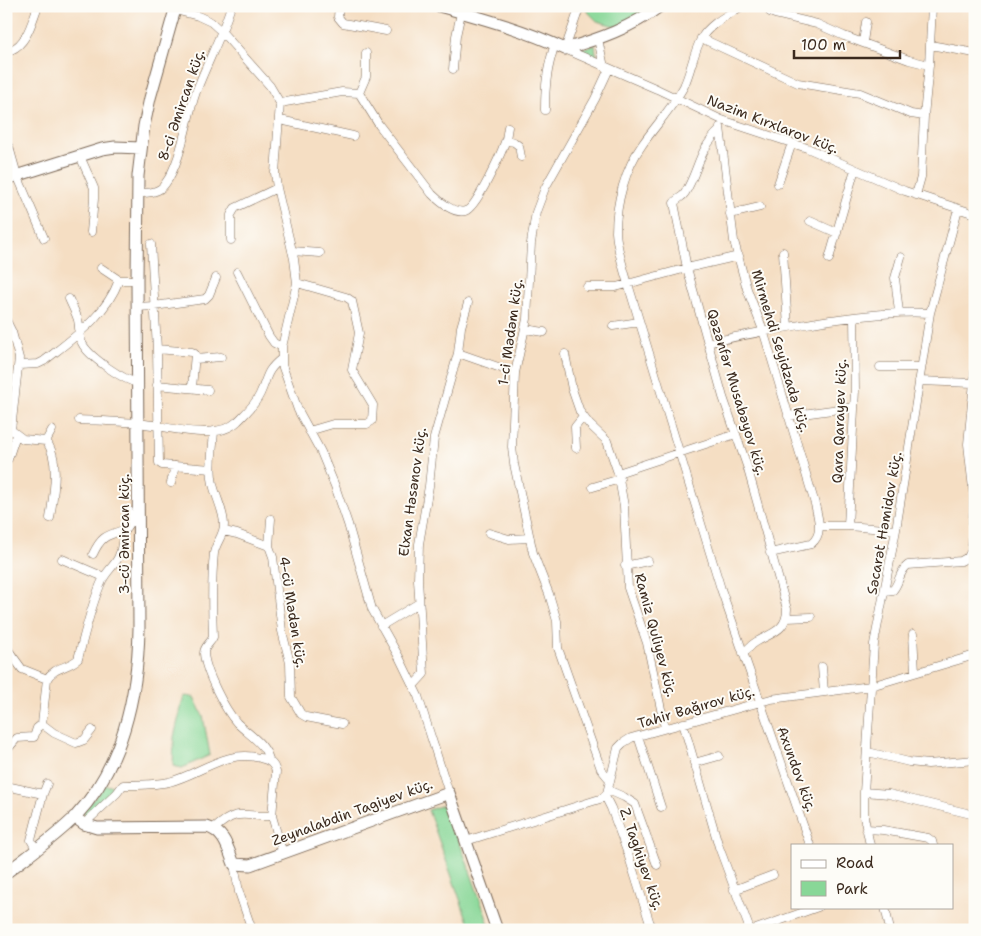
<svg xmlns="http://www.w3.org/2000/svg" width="981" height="936" font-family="'Shantell Sans',sans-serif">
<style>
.green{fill:#88d797;stroke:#62805a}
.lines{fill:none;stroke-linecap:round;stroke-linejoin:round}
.street-casing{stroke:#7c6958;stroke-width:9}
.secondary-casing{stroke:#7c6958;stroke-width:13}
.street{stroke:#fff;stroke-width:8}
.secondary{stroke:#fff;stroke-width:11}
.labels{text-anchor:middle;stroke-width:4;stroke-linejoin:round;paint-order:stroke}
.street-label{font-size:14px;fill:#3b2a1e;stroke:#fdfcf7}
</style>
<rect width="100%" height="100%" fill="#fdfcf7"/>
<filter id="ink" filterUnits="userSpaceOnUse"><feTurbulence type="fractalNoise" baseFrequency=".02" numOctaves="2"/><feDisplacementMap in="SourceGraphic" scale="10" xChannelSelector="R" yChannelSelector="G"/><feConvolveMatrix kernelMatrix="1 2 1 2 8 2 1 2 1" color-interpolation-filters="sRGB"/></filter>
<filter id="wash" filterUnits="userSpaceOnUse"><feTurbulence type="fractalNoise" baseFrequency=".0096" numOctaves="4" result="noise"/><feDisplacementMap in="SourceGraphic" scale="20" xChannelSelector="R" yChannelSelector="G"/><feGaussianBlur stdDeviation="1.12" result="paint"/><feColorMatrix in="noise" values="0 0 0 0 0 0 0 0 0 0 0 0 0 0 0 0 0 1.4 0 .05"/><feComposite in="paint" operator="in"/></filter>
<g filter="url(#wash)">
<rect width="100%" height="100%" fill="#f5dec3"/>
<path class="green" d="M587,6h68l-37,21 -21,-6 -11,-11z
M595,45l2,15 -21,-10z
M184,696l10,1 9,19 7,39 -28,13 -9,-2 1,-29z
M105,785l12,2 -30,30 -4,-5z
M446,804l45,126h-20l-43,-120z"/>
</g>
<g filter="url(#ink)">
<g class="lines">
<g class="street-casing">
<path id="street" d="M339,6l-1,11 5,6 43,8
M580,6l-15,43 92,40 65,31 85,28 98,43 70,23
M742,6c-14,9 -33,18 -41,33 -8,15 -10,32 -17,47 -11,21 -29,40 -42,59 -17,24 -26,58 -26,87 1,17 7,35 12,52l93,305 89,256
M767,6l3,6 5,2 42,10 27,12 65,24 20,5
M175,10l23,6 13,6 10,9 49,55 10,17 -5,70 2,15 17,71 3,24 -15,64v18l16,45 23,42 14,34 13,38 24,85 27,48 19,39 31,97
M701,38l97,45 62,10 51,21 13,2
M598,39l6,28
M863,42l3,-20
M930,45l45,8
M6,49l5,1c16,-6 21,-29 27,-44
M453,69l3,-33 5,-23
M609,69l-14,30 -50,89 -9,24 -5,31 -4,76 -12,54 -3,74 2,17 19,89 16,41 8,27 1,27 43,121 9,11
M359,93l20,32 53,69c7,7 22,20 33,17 11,-2 36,-57 40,-69 2,-5 2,-10 3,-15
M280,103l62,-11 17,1 7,-16v-24
M545,110c0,-25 2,-42 10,-66
M280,120l73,16
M720,127l14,114 13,48 16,41 52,174c3,14 9,30 -4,40l-41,9
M720,130c-22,20 -21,40 -35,63 -3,5 -8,5 -11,10l13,65 36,129 24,69 40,143c0,22 -16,24 -31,33 -5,3 -9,8 -13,11
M506,140l8,2 5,4 2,11
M9,147l8,28 27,63
M80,156l14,32v11l-3,33
M778,184l14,-41
M138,193c10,0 21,0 27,-9 17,-23 21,-64 31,-92 11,-29 26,-57 35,-86
M916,195l5,-18 3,-61 5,-51 3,-59
M730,214l30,-7
M810,221l27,12
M231,240v-25l4,-7 42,-20
M151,244l6,105 2,114 3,2 49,4
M292,251l28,2
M783,252l5,75
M829,259l26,-90
M101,268l18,12
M237,272l32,64 5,7 8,4
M297,283l49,14 6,4 7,32 -7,37 21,35 -1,16 -5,3h-34l-24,7
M587,287h29l71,-19 52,-12
M69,299c3,7 7,14 9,21 2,8 0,15 4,23 7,14 41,37 56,40
M137,307l17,-1 51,-7 4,-4 7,-17
M899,312l-4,-34 6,-21
M6,320l6,12 7,26 -8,72
M613,326l26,-4
M525,329l19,3
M708,343c41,-10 81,-16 122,-23 33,-4 66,-9 100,-7
M157,349l35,3 3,2 -3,34
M458,353l57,20
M565,354l7,35 8,23 9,12 18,17 11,32 6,33 4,82 19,55 18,85
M195,359l26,-2
M19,365l19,-1 6,-3c29,-23 62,-45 75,-81h18
M880,367h41
M919,381l54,2
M157,385l51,5
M788,416l66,-9
M79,420c22,1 44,1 66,4 26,3 71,18 93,-3 8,-8 17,-16 22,-27 8,-17 5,-22 21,-35
M6,429l5,1 12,9 23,2c15,19 7,56 4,77
M214,431c-1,18 -5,36 -1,53 3,14 11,27 11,41 0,10 -8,17 -10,28 -3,28 -2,56 -1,84 -2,6 -9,9 -9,16 1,18 21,57 33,70 11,11 29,21 32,37
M46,441l6,-11
M576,448l-1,-21 8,-10
M8,459l8,-24
M618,473l118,-39
M171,483l4,-17
M593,487l27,-8
M129,511l1,11
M819,526h29l48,4
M848,526l7,-136 -1,-73
M224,531l13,3 32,12 4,11 9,74 8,32 1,34 10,17 5,3 36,7
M489,533l20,6 21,-1
M269,546l2,-27
M93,554c8,-17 12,-18 30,-24
M62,559l42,18
M625,566l23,-5
M885,591l8,-1c7,-8 6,-19 15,-25l53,-4 7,-4 4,-7 2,-52 -6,-54 7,-72
M787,618l24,-1
M381,626l38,-23
M913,634l2,38
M6,647l16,22 25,10
M822,667l2,25
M414,685l10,-11 -6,-94 1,-36 10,-58 5,-48 24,-85 3,-26 7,-24
M683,723l36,124 31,83
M42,724l12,9 22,10 8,-3 8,-10
M638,736l23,71
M6,751l11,-13 17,-1 3,-9 5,-4 5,-45c7,-12 21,-11 31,-20 7,-26 13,-54 24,-78 4,-9 12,-15 16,-23 7,-14 1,-23 12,-36h8
M868,752l41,10 19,2 47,-4
M694,763l25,-7
M6,786l37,8 -12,46 5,9
M608,790l16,7 11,7 22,61
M864,792l25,2 86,21
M43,794l4,-10
M605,796l6,12 17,46 24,76
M84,824l33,-31 6,-8c15,0 31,0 46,-3 32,-8 56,-33 91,-24 9,2 14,5 16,14l-4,44 11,38
M214,829c25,-22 29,-12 58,-13
M866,829l17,1 45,8 4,3 1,4
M466,841l137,-43 4,-5 11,-45 5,-5 8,-5 140,-39 100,-13 104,-31
M870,845l-6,-28v-25l10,-148 22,-114 34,-217 28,-104
M975,860v-5
M234,864l5,28 13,38
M734,890l39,-15
M885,907l5,23
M753,930l65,-23"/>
</g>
<g class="secondary-casing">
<path id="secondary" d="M439,6c43,12 86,24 126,43 34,-10 66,-21 95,-43
M6,179l96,-30 13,-2 26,1
M74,817l10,7 13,4 110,-1c18,5 21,22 27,37l16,1 199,-72 48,137
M6,873c23,-18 48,-35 69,-56 47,-50 63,-122 64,-189l-2,-348 1,-104 6,-50 6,-28 26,-92"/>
</g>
<use href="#street" class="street"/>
<use href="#secondary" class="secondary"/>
</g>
</g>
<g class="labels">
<g class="street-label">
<text transform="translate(181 105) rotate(-71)" y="5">8-ci Əmircan küç.</text>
<text transform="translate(773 124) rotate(21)" y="5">Nazim Kırxlarov küç.</text>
<text transform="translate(510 332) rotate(-82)" y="5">1-ci Mədəm küç.</text>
<text transform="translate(781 351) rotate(73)" y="5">Mirmehdi Seyidzadə küç.</text>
<text transform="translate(737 392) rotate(73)" y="5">Qəzənfər Musabəyov küç.</text>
<text transform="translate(839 421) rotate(-88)" y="5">Qara Qarayev küç.</text>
<text transform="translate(412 492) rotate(-82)" y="5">Elxan Həsənov küç.</text>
<text transform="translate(884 523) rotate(-80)" y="5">Səcarət Həmidov küç.</text>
<text transform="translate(124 534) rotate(-90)" y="5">3-cü Əmircan küç.</text>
<text transform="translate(293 612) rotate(81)" y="5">4-cü Mədən küç.</text>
<text transform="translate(656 635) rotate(75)" y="5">Ramiz Quliyev küç.</text>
<text transform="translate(696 707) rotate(-16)" y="5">Tahir Bağırov küç.</text>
<text transform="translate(797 769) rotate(70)" y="5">Axundov küç.</text>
<text transform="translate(352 812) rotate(-20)" y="5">Zeynalabdin Tagiyev küç.</text>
<text transform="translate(642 859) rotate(71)" y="5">Z. Taghiyev küç.</text>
</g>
</g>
<rect width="981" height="936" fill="none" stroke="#fdfcf7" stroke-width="25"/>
<rect x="791" y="844" width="162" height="65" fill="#fdfcf7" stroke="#afa8a0"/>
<rect x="801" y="860" width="25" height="8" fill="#ffffff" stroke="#afa8a0"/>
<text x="836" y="868" font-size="15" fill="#3b2a1e">Road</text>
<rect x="801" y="881" width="25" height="15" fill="#88d797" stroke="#afa8a0"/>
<text x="836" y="894" font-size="15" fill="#3b2a1e">Park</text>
<path d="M794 50v8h106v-8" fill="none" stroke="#3b2a1e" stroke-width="2.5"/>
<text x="801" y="50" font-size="15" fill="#3b2a1e" stroke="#fdfcf7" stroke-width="4" paint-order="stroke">100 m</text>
</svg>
